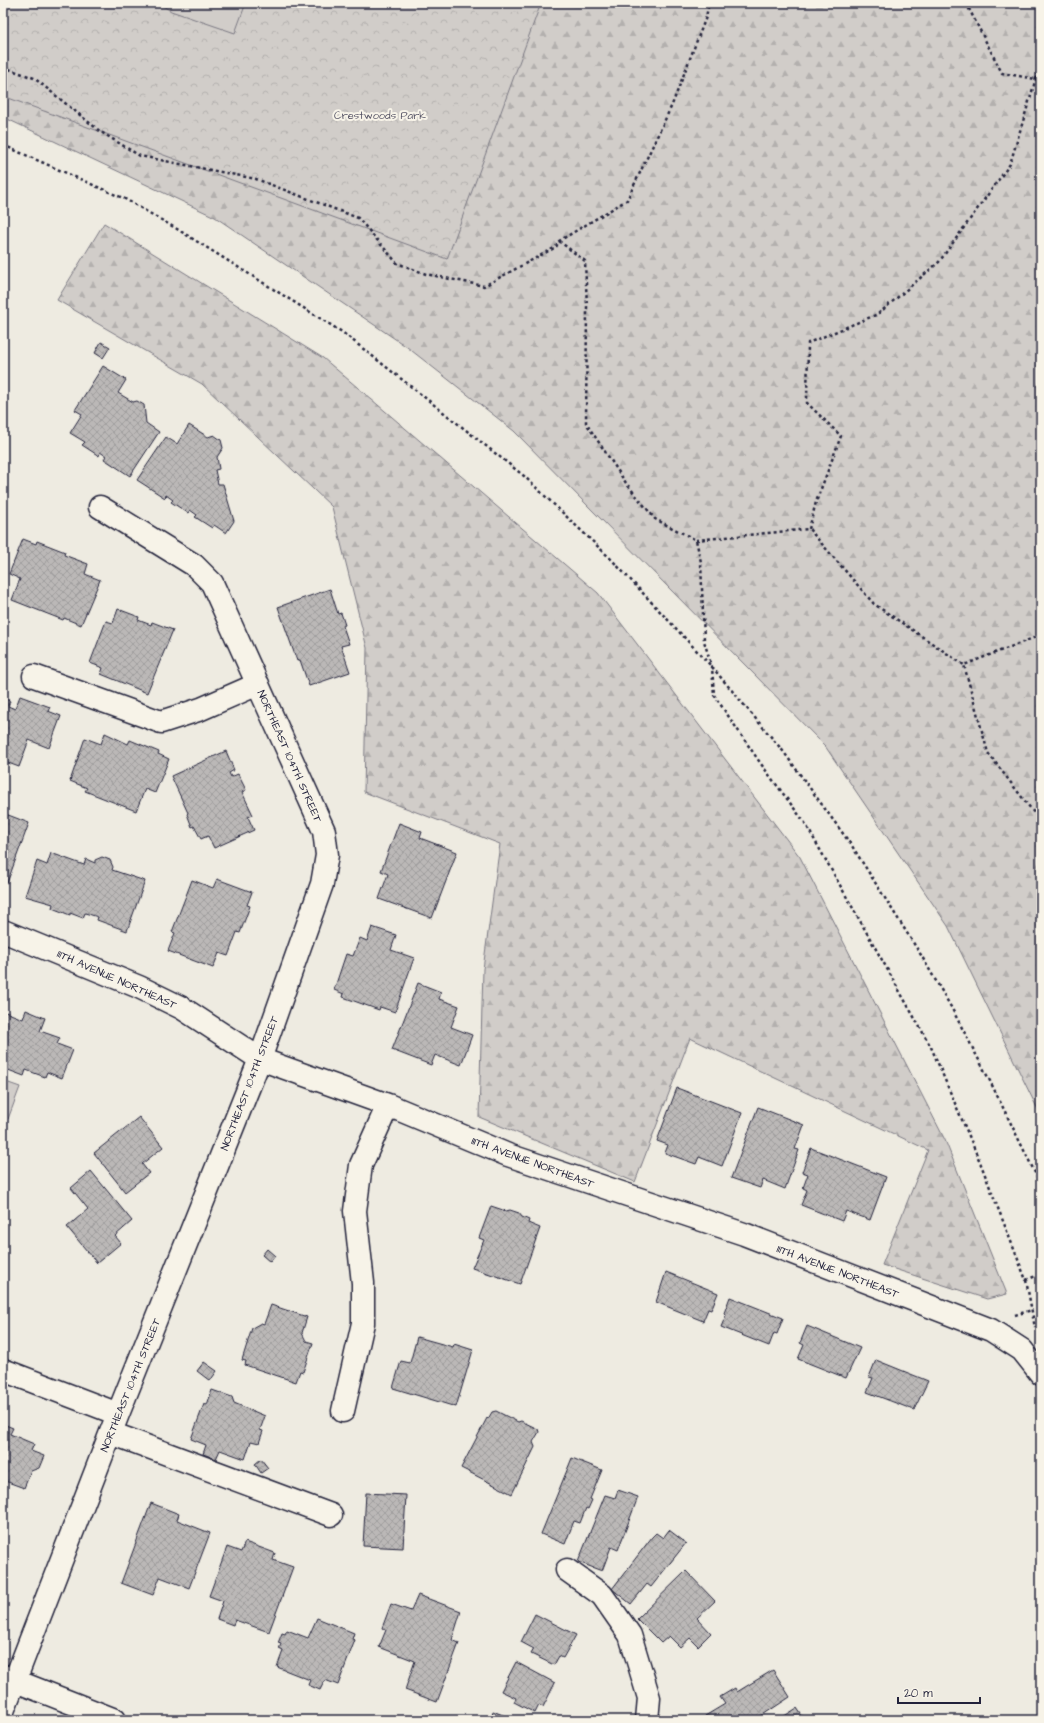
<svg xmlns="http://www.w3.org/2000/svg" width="1044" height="1723" font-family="'Architects Daughter',sans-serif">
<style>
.forest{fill:url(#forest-firs);stroke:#7a7882}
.park{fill:url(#park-crowns);stroke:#7a7882}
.pitch{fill:#d1cdc9;stroke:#7a7882}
.building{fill:url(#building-cross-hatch);stroke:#22223b}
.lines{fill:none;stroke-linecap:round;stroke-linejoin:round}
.minor-casing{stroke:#22223b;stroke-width:25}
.path{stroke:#22223b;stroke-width:2.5;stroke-dasharray:3 3;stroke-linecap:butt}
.minor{stroke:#f7f3e8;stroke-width:22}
.labels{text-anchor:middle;stroke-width:4;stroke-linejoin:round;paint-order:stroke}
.park-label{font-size:11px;fill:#575566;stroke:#f7f3e8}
.street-label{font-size:11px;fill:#22223b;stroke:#f7f3e8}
</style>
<defs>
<pattern id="forest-firs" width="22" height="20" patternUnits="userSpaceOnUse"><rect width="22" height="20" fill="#d1cdc9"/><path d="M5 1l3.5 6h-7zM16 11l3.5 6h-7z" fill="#b3b0ae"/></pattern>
<pattern id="park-crowns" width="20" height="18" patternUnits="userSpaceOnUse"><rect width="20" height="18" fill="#d1cdc9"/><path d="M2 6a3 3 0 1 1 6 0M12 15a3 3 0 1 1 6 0" fill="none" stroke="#b3b0ae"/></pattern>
<pattern id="building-cross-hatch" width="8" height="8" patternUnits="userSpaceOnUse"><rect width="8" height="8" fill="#bbb8b7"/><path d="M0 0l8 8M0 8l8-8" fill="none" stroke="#a09e9e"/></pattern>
</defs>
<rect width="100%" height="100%" fill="#eeebe1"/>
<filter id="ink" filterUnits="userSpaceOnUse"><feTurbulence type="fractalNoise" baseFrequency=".025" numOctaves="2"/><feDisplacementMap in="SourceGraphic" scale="8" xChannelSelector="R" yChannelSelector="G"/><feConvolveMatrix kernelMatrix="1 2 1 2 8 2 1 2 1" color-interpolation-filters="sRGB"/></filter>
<g filter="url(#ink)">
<path class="forest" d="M3,3h1038v1113l-93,-190 -123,-180 -311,-315 -107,-84 -192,-130 -212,-100z
M104,223l219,135 275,235 202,264 145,283 62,154 -20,5 -105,-34 46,-115 -238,-112 -55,144 -156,-65 4,-148 17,-125 -136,-52 3,-144 -35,-141 -130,-123 -145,-84z"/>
<path class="park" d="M3,3h538l-94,256 -444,-163z"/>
<path class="pitch" d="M158,3h88l-11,30 -64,-22z
M3,1081l17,6 -12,32 -5,-2z"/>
<path class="building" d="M101,342l9,5 -7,11 -8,-5z
M103,366l23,14 -8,13 15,9 4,-1 7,4 2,18 13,9 -29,44 -26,-17 2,-3 -6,-4 -1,4 -17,-11 3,-3 -15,-9 12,-19 -7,-4z
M189,425l19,12 6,-2 7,5 2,8 -6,9 2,12 -4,1 3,14h5l11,37 -8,12 -12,-8 -2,3 -17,-11 2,-2 -7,-5 -2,3 -17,-11 2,-2 -7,-5 -1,3 -28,-18 29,-43 11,7z
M23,539l13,5 1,-3 28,11 -1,3 24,9 -3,10 15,6 -19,45 -17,-7 -1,2 -51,-20 8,-21 -11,-5z
M330,589l8,25 3,-1 4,12 -2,1 6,18 -8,2 9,26 -41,14 -9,-26 -3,1 -19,-54z
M118,609l21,8 -1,3 13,5 1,-3 21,8 -26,63 -46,-19 2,-6 -13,-5 16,-42 7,2z
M20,696l30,11 -2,4 13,5 -12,32 -20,-8 -10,27 -16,-6v-63l7,3 -2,5 7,3z
M105,733l23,11 2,-4 29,12 -1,2 11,5 -14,34 -10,-4 -9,22 -51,-20 2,-3 -17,-7 15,-43 16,6z
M226,751l8,19 -5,3 2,4 7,-3 8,16 -4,2 11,23 -5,2 6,13 -40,18 -6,-12 -7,3 -7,-13 -2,1 -5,-13 1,-1 -17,-37z
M3,813l26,10 -22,60 -4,-2z
M399,823l23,9 -2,6 37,14 -25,66 -53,-19 9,-25 -7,-3z
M51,853l33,12 2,-6 9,4v-3l7,-3 8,3 3,7 -1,3 33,11 -18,50 -30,-11 1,-3 -13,-4 -2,5 -13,-5v2l-18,-7 1,-4 -28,-8 12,-35 10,4z
M217,879l35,13 -5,13 3,1 -10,27 -3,-1 -9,24 -9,-3 -6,15 -45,-17 7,-18 -3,-1 20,-52 21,8z
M372,927l24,8 -5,15 23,8 -19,54 -15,-5 -1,3 -36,-13 1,-3 -10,-4 12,-36 7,2 7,-18 7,3z
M418,983l23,9 -2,7 20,7 -8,21 21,8 -11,30 -26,-10 -4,10 -39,-15z
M26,1010l19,8 -5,13 20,7 -3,6 16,6 -11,28 -15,-6 -2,5 -19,-7 -2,6 -21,-8v-57l20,8z
M677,1088l65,25 -20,53 -23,-9 -3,7 -31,-11 3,-8 -11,-4z
M758,1107l46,18 -9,24 4,1 -14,39 -22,-9 -3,8 -29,-10z
M139,1117l24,30 -21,17 7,9 -24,19 -31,-39z
M811,1148l75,29 -16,43 -24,-9 -4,10 -41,-16 6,-15 -4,-2 5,-14 -6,-2z
M91,1171l41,50 -17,15 6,7 -24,20 -30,-36 21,-18 -17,-21z
M491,1206l15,5 4,-1 9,3 3,4 7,3 -1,3 12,5 -20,56 -48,-16 12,-28 -5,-2z
M267,1249l8,7 -5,6 -8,-7z
M666,1272l52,21 -7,17 -3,-1 -5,12 -47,-19z
M730,1297l53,21 -6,16 -3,-1 -5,13 -48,-19 5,-12 -2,-2z
M271,1305l36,12 -5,16 4,8 7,2 -10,29 -3,-1 -4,11 -51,-17 1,-4 -4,-1 10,-32 9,-5 3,1z
M807,1326l53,22 -14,30 -48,-19 6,-14 -4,-2z
M417,1337l36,10 1,-3 19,6 -17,57 -63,-19 8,-27 9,2z
M876,1360l52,21 -14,29 -47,-18 6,-14 -4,-1z
M204,1362l13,9 -7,10 -13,-10z
M212,1390l20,7 2,6 31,13 -5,14 3,1 -4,12 -8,-2 -6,18 -25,-9 -4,9 -13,-5 3,-9 -15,-6 13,-35 3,1z
M496,1411l22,11 3,-1 17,8 1,3 -6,10 2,5 -23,47 -51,-26 26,-50 1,1 4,-7z
M3,1424l10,4 -3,6 24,10 -3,7 13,5 -5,12 -8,3 -7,17 -19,-7 1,-5 -3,-1z
M572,1458l30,12 -12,29 2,1 -4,9 -2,-1 -6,15 -6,-2 -9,23 -24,-10z
M261,1459l7,9 -7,5 -6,-9z
M618,1490l20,7 -20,53 -7,-3 -9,24 -24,-9 27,-67 10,3z
M366,1493l40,2 -3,53 -40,-2z
M151,1503l28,11 -2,6 33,13 -21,55 -29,-11 -7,18 -32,-12z
M669,1530l17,13 -35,44 -4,-3 -16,20 -19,-15 40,-52 4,-4 7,5z
M245,1542l30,11 -2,7 20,7 -24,65 -34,-12 -2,5 -16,-6 6,-18 -14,-5 18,-49 14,5z
M686,1571l29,30 -18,17 14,15 -13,13 -8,-8 -10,9 -11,-11 -8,7 -24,-24z
M418,1595l43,16 -9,29 7,3 -22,59 -32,-12 10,-29 -36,-14 7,-17 -4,-2 9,-24 20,7z
M535,1614l41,21 -13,23 -4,-2 -5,9 -23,-11 3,-5 -13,-7z
M317,1618l37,15 -2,6 3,1 -17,45 -13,-5 -5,10 -12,-5 2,-5 -33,-13 6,-16 -4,-2 2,-5 -3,-1 4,-10 3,1 2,-4 21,8z
M516,1662l39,21 -12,24 -4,-2 -4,8 -21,-11 2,-4 -15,-7z
M773,1670l17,27 -35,23h-48l-2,-4 20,-12 -5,-7 15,-9 2,4z
M797,1708l8,12h-27z
M493,1711l22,9h-25z"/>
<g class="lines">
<g class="minor-casing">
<path id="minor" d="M34,676l127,46 40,-13 57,-25
M3,931l136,56 43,21 78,51 128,46 120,50 236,79 247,96 31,20 19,24
M3,1370l115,44
M343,1411l20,-88v-40l-8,-72 6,-46 27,-60
M111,1433l220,82
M567,1570l35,25 28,40 19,63 -2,22
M3,1676l112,44
M3,1711l115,-297 142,-355 62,-175 5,-29 -3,-24 -112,-248 -18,-18 -94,-58"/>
</g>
<path class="path" d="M966,3l36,70 33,6 6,-4
M3,67l31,11 67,54 39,24 116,23 102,39 39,45 29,11 58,12 72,-39 3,-6 68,-41 45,-95 34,-88 3,-14
M3,145l122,54 52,30 165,103 182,144 87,83 101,108 71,84 69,95 69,109 30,52 39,74 51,104
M559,241l26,20 2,46 -1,116 40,60 29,36 41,21 5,22 3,79 8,26 2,28 47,69 44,59 126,224 49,115 46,118 9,48
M809,529l7,-27 25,-66 -34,-33 1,-60 70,-29 61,-52 71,-98 31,-102
M696,540l113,-11 65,75 90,61
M1041,635l-77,30 24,88 53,69
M1026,1280l15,-6
M1015,1315l17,-5"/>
<use href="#minor" class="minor"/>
</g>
</g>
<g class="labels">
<g class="park-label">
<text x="380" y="119">Crestwoods Park</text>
</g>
<g class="street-label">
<text transform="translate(290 756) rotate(66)" y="4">NORTHEAST 104TH STREET</text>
<text transform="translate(117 979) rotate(24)" y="4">111TH AVENUE NORTHEAST</text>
<text transform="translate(249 1083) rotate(-69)" y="4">NORTHEAST 104TH STREET</text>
<text transform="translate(533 1162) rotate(20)" y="4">111TH AVENUE NORTHEAST</text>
<text transform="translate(838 1271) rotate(21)" y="4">111TH AVENUE NORTHEAST</text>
<text transform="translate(130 1385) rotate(-68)" y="4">NORTHEAST 104TH STREET</text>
</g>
</g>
<rect width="1044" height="1723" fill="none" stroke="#f7f3e8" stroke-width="16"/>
<rect x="8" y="8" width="1028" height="1707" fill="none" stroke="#22223b" stroke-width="1.5" filter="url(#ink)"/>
<path d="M898 1697v6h82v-6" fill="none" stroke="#22223b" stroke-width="2"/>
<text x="904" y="1697" font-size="12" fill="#22223b" stroke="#f7f3e8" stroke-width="3" paint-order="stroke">20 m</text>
</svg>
